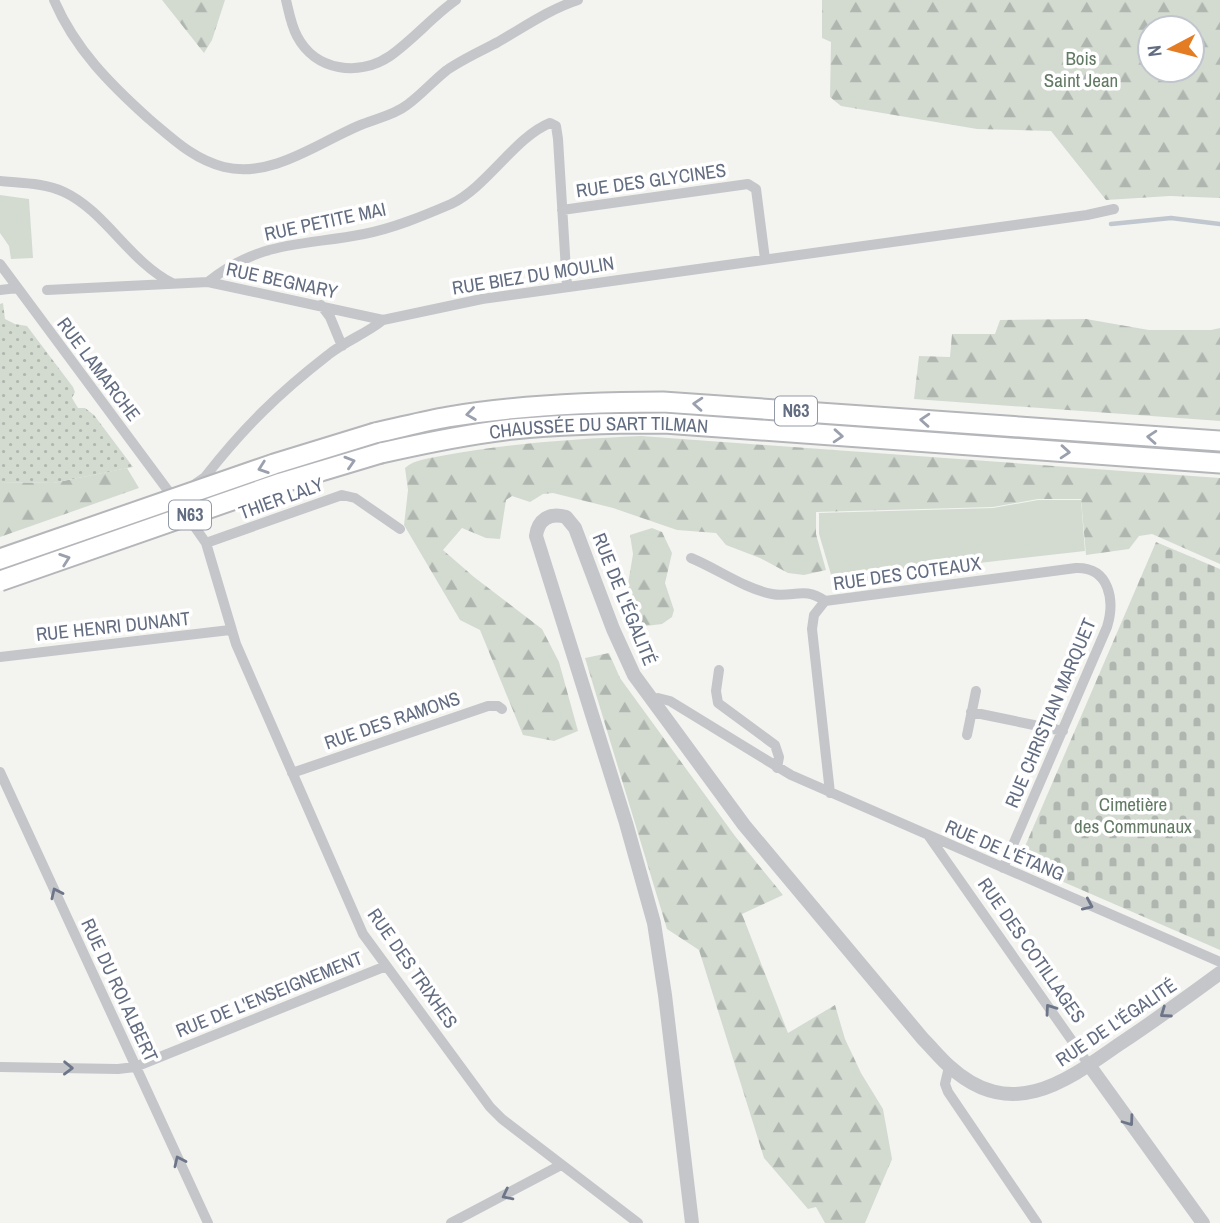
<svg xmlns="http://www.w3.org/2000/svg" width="1220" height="1223" font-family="'Archivo Narrow',sans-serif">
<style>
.green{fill:#d3dbd1}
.forest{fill:url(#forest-firs);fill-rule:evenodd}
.cemetery{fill:url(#cemetery-stones)}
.park{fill:url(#park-dots)}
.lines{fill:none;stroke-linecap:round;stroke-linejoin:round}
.stream{stroke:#c0c7ce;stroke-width:4.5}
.trunk-casing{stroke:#b4b6ba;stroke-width:23}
.minor{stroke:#c4c6ca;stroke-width:10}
.tertiary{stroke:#c4c6ca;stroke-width:14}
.trunk{stroke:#fff;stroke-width:19}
.trunk-bridge-casing{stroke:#b4b6ba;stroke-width:23;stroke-linecap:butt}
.trunk-bridge{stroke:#fff;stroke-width:19}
.oneway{stroke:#9aa0ad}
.oneway2{stroke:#6d7688}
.labels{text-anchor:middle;stroke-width:7;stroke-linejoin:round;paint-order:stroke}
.shield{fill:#fff;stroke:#9299a7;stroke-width:2}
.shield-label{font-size:18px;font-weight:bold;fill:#636d81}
.park-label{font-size:19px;fill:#627963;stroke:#fff}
.street-label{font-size:19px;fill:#636d81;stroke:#fff}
</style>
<defs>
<pattern id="forest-firs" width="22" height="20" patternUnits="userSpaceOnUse" patternTransform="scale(1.75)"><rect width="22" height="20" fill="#d3dbd1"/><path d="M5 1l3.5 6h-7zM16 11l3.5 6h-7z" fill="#afb6af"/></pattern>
<pattern id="cemetery-stones" width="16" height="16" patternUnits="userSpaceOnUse" patternTransform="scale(1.75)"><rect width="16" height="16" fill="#d3dbd1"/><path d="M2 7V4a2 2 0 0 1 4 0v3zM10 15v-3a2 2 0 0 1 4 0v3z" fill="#afb6af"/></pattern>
<pattern id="park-dots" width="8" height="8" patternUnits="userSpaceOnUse" patternTransform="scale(1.75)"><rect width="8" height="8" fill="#d3dbd1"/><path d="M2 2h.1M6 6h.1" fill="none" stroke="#afb6af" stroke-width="1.8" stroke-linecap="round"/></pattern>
</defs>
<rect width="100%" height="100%" fill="#f3f4f0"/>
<path class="green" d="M0,195l29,4 4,59 -22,1 -2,-13 -9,-13z
M1038,500h43l4,51 -106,12 -36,7 -22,-4 -26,10 -44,8 -19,-6 -13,-44v-21l174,-5z"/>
<path class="forest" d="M162,0h63l-13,40 -8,13z
M822,0h398v198l-50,-2 -64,4 -55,-69 -74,-2 -136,-23 -11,-9 1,-55 -9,-4zM1150,28h42v42h-42z
M1086,319l63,11h62l9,-2v93l-306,-22 5,-43 31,1 2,-23h43l5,-14z
M641,436l579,42v86l-68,-30 -13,2 -10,13 -43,6 -5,-56h-43l-45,8 -177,5v22l10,36 -22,5 -16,-2 -28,-15 -34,-13 -10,-12 -39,-3 -64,-22 -60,-15 -10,1 -13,8 -18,-6 -6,4 -6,39 -14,-1 -24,-10 -19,22 31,27 68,52 17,33 19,69 -24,10 -31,-6 -43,-105 -20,-10 -56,-95 4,-35 -3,-22c9,-9 28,-10 41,-13 65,-12 129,-16 195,-19z
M127,468l12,20 -139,49v-55l53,1z
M652,528l10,4 10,21 -7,30 9,27 -2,7 -10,7 -32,4 -7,-14 10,-60 -3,-19z
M609,653l11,25 115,158 48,59 -41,19 46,119 47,-28 10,34 16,34 22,36 9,50 -27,64h-40l-9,-16 -8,2 -44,-51 -65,-208 -32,-21 -82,-271z"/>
<path class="cemetery" d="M1156,542l64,27v381l-198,-86 -2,-6z"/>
<path class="park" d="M3,303l2,16 10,5 12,2 46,61 2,5 -3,6 6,10h7l9,7 39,52 -80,16 -53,-1v-178z"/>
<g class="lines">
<path class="stream" d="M1111,224l60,-6 49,6"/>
<g class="trunk-casing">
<g id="trunk">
<path d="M375,433c24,-5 49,-12 73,-16 72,-12 143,-15 215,-15l557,39"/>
<path id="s1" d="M381,453c44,-10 88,-19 132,-24 51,-5 101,-6 151,-6l556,40"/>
</g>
</g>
<path class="minor" d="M54,0c21,49 56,84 95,119 24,20 44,40 75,48 49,12 96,-26 139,-43 15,-6 31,-9 44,-19 14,-10 26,-24 40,-35 16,-11 34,-19 51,-28 26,-15 52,-33 80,-42
M286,0c3,12 5,25 11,36 18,35 62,41 93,20 24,-17 43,-40 66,-56
M0,181c21,2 45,2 64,11 41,19 65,69 108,91
M562,210l186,-26 8,5 9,70
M0,264l175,236
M208,282c52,-42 95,-36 156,-48 30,-6 59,-18 87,-30 36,-17 64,-67 99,-81l6,3 2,13 9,148
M0,290l17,-2
M47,290l161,-8 175,38
M321,305l9,12 12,29
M195,484l10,-7c38,-49 74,-84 123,-122 17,-14 38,-21 55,-35l99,-21 605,-84 27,-6
M185,513l21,30 30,101 127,290 127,173 12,12 136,104
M206,543l136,-48 13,3 45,31
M691,558c25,10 54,31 81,36 21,4 32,-8 53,7l251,-33c34,-1 39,33 31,59l-104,241
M825,601l-11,14 -2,14 18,164
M0,657l230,-27
M719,670l-3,21 2,12 57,42 4,12 -2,11
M654,701l4,-3 12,3 121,74 429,187
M971,712l92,19
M967,735l9,-44
M0,772l208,451
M292,773l196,-67h10l4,3
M928,835l161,230
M0,1067l118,2 17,-2 251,-101
M949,1067l-4,17 3,8 89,131
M451,1223l110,-58"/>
<path class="tertiary" d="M1089,1065l114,158
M692,1223l-27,-228 -11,-72 -28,-100 -90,-287c2,-16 13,-24 30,-19l9,11 38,101 21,46 110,150 179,214c9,9 17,19 26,27 61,56 115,17 169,-21 35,-23 68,-47 102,-72"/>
<use href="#trunk" class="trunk"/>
<g class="trunk-bridge-casing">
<path id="trunk-bridge" d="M0,559l274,-95 101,-31
M0,581l281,-98 100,-30"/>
</g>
<use href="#trunk-bridge" class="trunk-bridge"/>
</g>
<defs><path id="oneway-chevron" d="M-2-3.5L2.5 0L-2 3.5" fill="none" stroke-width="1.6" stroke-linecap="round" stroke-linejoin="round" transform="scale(1.75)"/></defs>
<g class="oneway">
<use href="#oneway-chevron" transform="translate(698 404) rotate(-176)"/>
<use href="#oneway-chevron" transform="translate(471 414) rotate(172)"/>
<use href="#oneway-chevron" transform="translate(925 420) rotate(-176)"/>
<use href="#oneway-chevron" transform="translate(838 436) rotate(4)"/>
<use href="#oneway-chevron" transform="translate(1152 437) rotate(-176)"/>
<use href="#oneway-chevron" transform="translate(1065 452) rotate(4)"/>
<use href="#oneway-chevron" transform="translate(350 462) rotate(-17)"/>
<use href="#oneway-chevron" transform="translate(263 468) rotate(161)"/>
<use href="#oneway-chevron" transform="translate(65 559) rotate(-19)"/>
</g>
<g class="oneway2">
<use href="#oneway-chevron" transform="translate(56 893) rotate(-115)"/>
<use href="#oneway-chevron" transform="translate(1088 905) rotate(24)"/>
<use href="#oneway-chevron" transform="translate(1050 1009) rotate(-125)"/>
<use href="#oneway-chevron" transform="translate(1165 1013) rotate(145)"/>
<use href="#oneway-chevron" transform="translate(68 1068) rotate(1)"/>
<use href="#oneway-chevron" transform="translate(1129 1121) rotate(54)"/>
<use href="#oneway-chevron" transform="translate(179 1161) rotate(-115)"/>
<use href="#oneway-chevron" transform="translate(507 1195) rotate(153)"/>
</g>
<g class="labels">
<g class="shield">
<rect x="775" y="396.5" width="42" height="29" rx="5"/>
<rect x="169" y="500.5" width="42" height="29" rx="5"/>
</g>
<g class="shield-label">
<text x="796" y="417">N63</text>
<text x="190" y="521">N63</text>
</g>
<g class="park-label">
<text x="1081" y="65">Bois<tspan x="1081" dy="22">Saint Jean</tspan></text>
<text x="1133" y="811">Cimetière<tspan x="1133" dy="22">des Communaux</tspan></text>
</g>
<g class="street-label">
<text transform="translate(651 180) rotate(-8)" y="7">RUE DES GLYCINES</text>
<text transform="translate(325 221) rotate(-12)" y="7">RUE PETITE MAI</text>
<text transform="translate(533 275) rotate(-9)" y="7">RUE BIEZ DU MOULIN</text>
<text transform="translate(282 280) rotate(12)" y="7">RUE BEGNARY</text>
<text transform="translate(99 369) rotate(53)" y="7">RUE LAMARCHE</text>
<text dy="7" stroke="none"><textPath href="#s1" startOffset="220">CHAUSSÉE DU SART TILMAN</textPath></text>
<text transform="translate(281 498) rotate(-20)" y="7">THIER LALY</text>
<text transform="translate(907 573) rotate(-8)" y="7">RUE DES COTEAUX</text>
<text transform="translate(625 599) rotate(68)" y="7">RUE DE L'ÉGALITÉ</text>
<text transform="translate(113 626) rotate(-6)" y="7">RUE HENRI DUNANT</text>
<text transform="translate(1050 713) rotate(-67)" y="7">RUE CHRISTIAN MARQUET</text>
<text transform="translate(392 720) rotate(-19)" y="7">RUE DES RAMONS</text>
<text transform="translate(1005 850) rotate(23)" y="7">RUE DE L'ÉTANG</text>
<text transform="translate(1032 950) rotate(55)" y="7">RUE DES COTILLAGES</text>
<text transform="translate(413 968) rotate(55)" y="7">RUE DES TRIXHES</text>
<text transform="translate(120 990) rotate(65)" y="7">RUE DU ROI ALBERT</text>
<text transform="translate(269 994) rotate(-22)" y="7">RUE DE L'ENSEIGNEMENT</text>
<text transform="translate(1116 1022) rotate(-34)" y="7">RUE DE L'ÉGALITÉ</text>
</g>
</g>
<g transform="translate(1171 49) rotate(263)"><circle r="33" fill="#ffffff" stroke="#c1c5cd" stroke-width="2"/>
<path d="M0-5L12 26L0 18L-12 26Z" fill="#e37c22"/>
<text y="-10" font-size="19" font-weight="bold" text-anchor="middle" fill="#636d81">N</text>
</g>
</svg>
